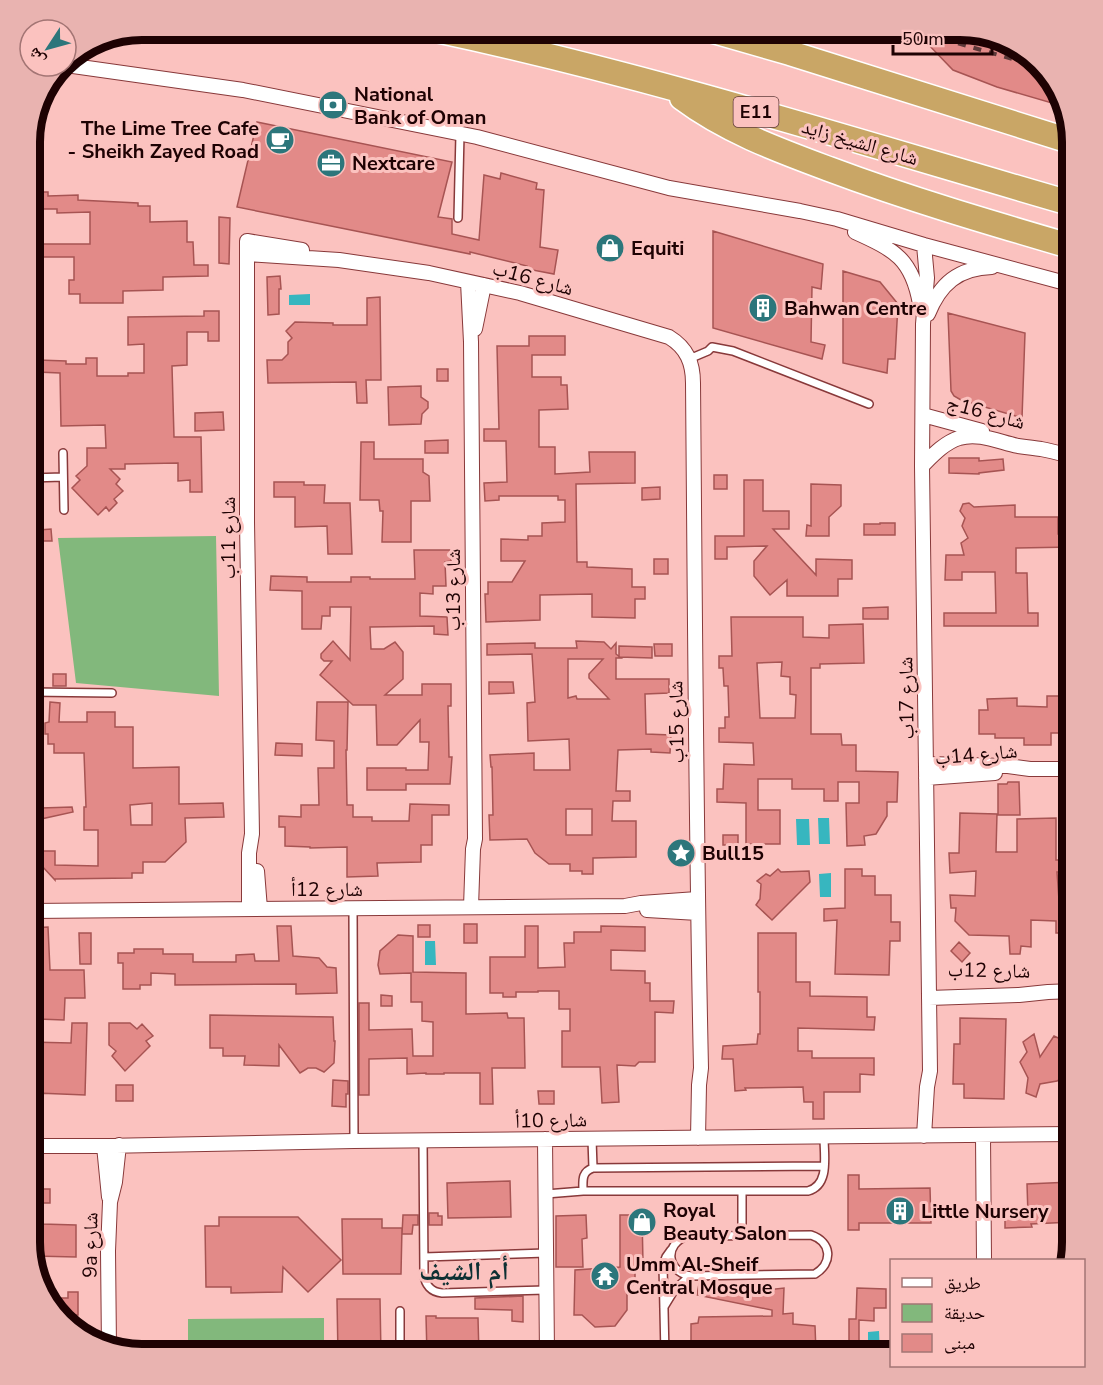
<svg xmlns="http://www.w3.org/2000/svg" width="1103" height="1385" font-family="'Nunito Sans','Noto Naskh Arabic',sans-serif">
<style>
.green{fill:#82b87c}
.water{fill:#37b6bf}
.building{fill:#e28a88;stroke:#a75453;stroke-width:1.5;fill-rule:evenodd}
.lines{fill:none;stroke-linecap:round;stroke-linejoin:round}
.service-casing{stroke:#88393a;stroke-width:10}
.minor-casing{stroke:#88393a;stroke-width:16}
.motorway-casing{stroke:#fff;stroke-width:27}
.service{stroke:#fff;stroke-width:7}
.minor{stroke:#fff;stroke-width:14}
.motorway{stroke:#c9a666;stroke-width:24}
.rail{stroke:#5c3838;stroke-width:4;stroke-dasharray:8 8;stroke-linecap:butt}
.labels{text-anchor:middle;stroke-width:6;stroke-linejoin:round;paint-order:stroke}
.shield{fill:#fbc2bf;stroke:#603c3b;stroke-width:1.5}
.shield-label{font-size:18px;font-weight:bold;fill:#1e0203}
.poi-label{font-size:20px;font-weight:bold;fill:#1e0203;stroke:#fbc2bf;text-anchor:start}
.street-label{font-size:20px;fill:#1e0203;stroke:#fbc2bf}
.district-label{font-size:26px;font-weight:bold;fill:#0d3033;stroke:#fbc2bf}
.rim{fill:none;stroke:#1e0203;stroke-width:8}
</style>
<rect width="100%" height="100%" fill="#fbc2bf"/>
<path class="green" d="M216,536l3,160 -143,-13 -18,-145z
M324,1318v37h-136v-36z"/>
<path class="water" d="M310,294v11h-21v-10z
M818,818h11l1,26h-11z
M796,819h13l1,26h-13z
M831,873v24h-11l-1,-23z
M425,941h10l1,24h-11z
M879,1331l1,24h-12v-23z"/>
<path class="building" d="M922,30h45l49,15 38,35 8,26 -65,-19 -44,-17 -30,-31z
M257,122l195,40 -14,55 14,2v15l27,6 5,-65 16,4 1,-6 36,10 -1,6 8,1 -4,57 18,3 -4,24 -27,-5v-3l-57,-14v2l-233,-47z
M38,192h10v4l30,-1v5l60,3v3h12v16l37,-1v21h6l1,23h14v11l-45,1v13l-40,1v12h-43v-9h-11v-14h5v-23h-32v-13h48v-32l-33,1v-4h-19z
M219,217l11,1 -1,46 -10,-1z
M713,231l110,33 -2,25 -9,-2 -1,55 14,3 -3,14 -109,-31z
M843,271l37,11 18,22 -3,55h-7l-1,14 -44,-10z
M280,276l1,13h-2v25l-11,1 -1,-38z
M380,297l1,83h-15l1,23h-10l-1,-21 -88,1 -1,-23h15l6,-6v-12l4,-4 -6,-7 9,-9 38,1v2h34v-27z
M204,311h15v30h-11v-9h-21v33l-15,1 2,71h27l1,55h-12v-12l-12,1v-18l-53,1v5h-15l10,10 -4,5 7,7 -9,8 3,4 -8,8 -3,-4 -8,8 -26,-27 8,-8 -4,-4 11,-10v-18h19l-1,-23 -44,1 -1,-53 -23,-1 1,-12 28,1v3h20v-6h11v18h31v-3h16v-29l-16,1v-28l76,-1z
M948,313l77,20 -3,85 -61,-18 -7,-4 -3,-5z
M529,336h36v19h-33v22h29v8h6l1,24 -29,1v37h16v27l35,-2 -1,-20h46v31l-59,1 1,78h10v5l45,2v18h13v12h-10v19l-43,-1v-23l-52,1v25l-54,2 -1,-28h3v-12h24l13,-21h-24v-22l27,1v-4h14v-13l23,-1v-22h-7v-4h-59v4l-14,1 -1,-18 23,-1 -1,-41h-22v-12h15l-2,-83h32z
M437,369h11v12h-11z
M421,386v11l7,5v6l-6,6 -1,10 -32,1 -1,-38z
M223,412l1,18 -29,1v-18z
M448,440v13h-23v-12z
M361,442h13v17h49v13l6,4 1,25h-19v41h-29l1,-31h-3l-1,-11h-19z
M949,458h30v3l24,-2 1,11 -25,3v1l-30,-1z
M714,475h13v14h-13z
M744,480h19v31h26v18h-16l43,46v-16l36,1v19h-14v17h-51v-16l-17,15 -16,-19v-15l13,-15 -40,1v12h-12v-23h29z
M274,482h30v3h21l-1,18h26l2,51h-24l-1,-28 -32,1v-30h-21z
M811,484l30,1v21l-12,11v19h-23l1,-11 4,1z
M660,487v12l-18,1v-12z
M969,503l5,4 41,-2v12h43v17h15v13l-57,1v25h11l1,40h10v13h-94v-13h52l-1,-41h-33v8h-17l1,-25h18l-3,-12 7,-5 -6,-12 3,-8 -5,-7 3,-7z
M880,523h15v12h-31v-11h16z
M51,529l1,12h-13v-11z
M414,550h37v11l-6,1 1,24h-13v8l-13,-1v23l27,1 1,18 -14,-1v-8l-64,1 1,22h13l11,-7 8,10v27l-18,16h37v-11h29v22h-3l1,51h3l-2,27h-44v6h-39v-22h39v2h22l1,-28h-9v-22l-23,25h-20l-1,-40h-23l-33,-30 12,-14h-8l-3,-3v-4l12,-13 17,19 1,-53h-21v9h-8l-1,13h-19v-38l-32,-1 1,-14 36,1v5h44v-5h19v2h45z
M654,559h14v15h-14z
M888,607v12h-25v-11z
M731,617h72v20l26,1v-13l34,-1 1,39 -44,1v4h-9v66h30l1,11h14v26l42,1 -1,30h-10v14l-11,18 -12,2 1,9 -18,1 -1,-43h13v-21h-21v19h-14v-12h-32v-10h-34v31h22v34h-34v-41l-29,-1v-13h6l1,-25 30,1 -1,-22 -34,-1v-14h6v-11h4l-1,-31h-4l-1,-18h-4v-12h13zM782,662l-1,14 9,1v17l6,1 -1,23h-35l-3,-55z
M576,641l28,1 7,7 5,-6v11l5,4h-5v21h53v14l-24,1 1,40 25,1 -1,18 -19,-1v-3l-33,1 -2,41h14v10h-17l-1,20h24v36l-43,1v16h-11v-3h-12v-7h-21l-14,-11 -8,-14 -37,1 -1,-25h4l-1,-48h-1l-1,-12 44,-2v17h36l-1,-31 -41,2 -1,-38 8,-1 -3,-48 -45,1v-11l48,-1v5h42zM568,659h35l-14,15v4l20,21h-32l-1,-3 -8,2zM566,809h26v26h-26z
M654,644h18v12h-17z
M619,646l33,1v11l-33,-1z
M53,674h13v12h-13z
M489,682h24l1,11 -25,1z
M1047,696h26v37h-22v12h-27v-7h-29v-4h-16v-24h9l-1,-11 30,-1v8l30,1z
M50,702l10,1 -1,19h28v-10h28v15h18v41l46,-1v37l44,-1 1,14 -39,1 1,24 -21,20h-22v11h-11v5l-77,1v1l-14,-15h1l1,-14h12v14l43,1v-36h-14v-23h2l-2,-54h-30v-9h-6v-10h-3v-11l4,-1zM152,803v22h-21l-1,-20z
M317,702h31l-1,48h-1l1,55h6v12h19v4h37l1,-17 39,1v10h-17v30h-11v17l-44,1 1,13 -31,1v-30l-37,1v-1l-25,-1v-19h-6v-11l22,1v-12h18l-1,-37h16v-27l-18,-1z
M276,743l26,1v12l-27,-1z
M1008,782h11l1,33h-22v-31h9z
M72,807l1,5 -32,7v-11z
M960,813l37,1 -1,38h21v-33l39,-1v42h9v12h-8l3,42 9,1v18h-13v-12l-25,-1v27l-10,-1 -1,8h-10l-1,-18 -40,-1 -14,-14 1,-13h-5l-1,-13 25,1 1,-25 -26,2 -1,-20h10z
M723,835h15v10h-15z
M778,869l3,3 28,-1 1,11 -38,38 -16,-15 4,-6 1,-15 -4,-3 9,-7 4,2z
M845,869h17v7h13v19h16v27h9v19h-10l-1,34 -54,-1 2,-54 -13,1v-12l21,-1z
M464,924h13v19h-13z
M418,925h12v12h-12z
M277,926h14l2,30 26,2 8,9 9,1 1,25 -41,1v-10l-121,1v-11l-24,-1v12h-11v4h-17v-26h-5v-10h16v-4h29v5h30v8h43v-7l18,-1 1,7h24z
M525,926h13v42l27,-1 -1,-24h10v-11h27v-6l44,1v24l-34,-1v20l34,1v12h5v18h24l-1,12 -18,-1v50h-16l-4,4 -18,-1 2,37 -17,1 -2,-36h-38v-36h8v-22h-11v-18h-21v1h-22v5h-13v-4h-13v-36h35z
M48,927l2,43h34l1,28h-20l-1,22 -26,-1 -1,-51h-5l-2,-40z
M79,933h12v31h-11z
M758,933h38v49h14v14l57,1v20h8l-1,13 -76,-2v23h14v7h62v17l-14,-1v18h-36v27h-11v-17h-9l-1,-15 -58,1 1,2 -11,1 -2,-32h-11l1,-13 34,-2 1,-10h2v-42h-2z
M398,935l15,1v36l53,1v41l41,-1 1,5h16l1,50h-33l1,36h-13v-31h-36v1h-18v-1l-19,1v-16l-38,1v36h-10v-92h10v27l43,-1 1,27h20v-34l-11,-1v-19h-11v-29l-31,1 -2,-9 2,-14z
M959,942l11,11 -8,9 -11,-11z
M381,995l11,1v10h-11z
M210,1015l123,2 1,24h1l-1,22 -10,9 -8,-4h-8l-8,5 -21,-28v21l-35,-1 1,-9h-22v-8h-13z
M960,1018l46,1 -2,80 -40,-1v-14h-11l1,-40h6z
M72,1023h15l-2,72 -48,-2 1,-28h-8v-23l41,1z
M109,1023h21l7,6 5,-5 11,12 -7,5 4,5 -25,25 -13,-15 4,-5 -7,-6z
M1034,1034l6,23 14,-21 11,5 -4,9 10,9 -1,13 -13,9 -17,3 -4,13 -10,-4 2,-15 -8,-16 7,-10 -4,-10z
M333,1080l15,1v13h-2v13l-14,-1z
M116,1085h17v16h-17z
M538,1091h16v13h-15z
M30,1094h13v13h-13z
M848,1175h11v14l71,-1 1,35h-72v7h-11z
M510,1181l1,36 -63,1 -1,-35z
M1071,1182l1,40 -41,2 1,3 -27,1v-12l23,-1 -1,-31z
M30,1189h20v14h-7l-1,21 34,1v32l-42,-1 -4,-14z
M429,1213h9v3h4v9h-13z
M403,1215h15v10h-5l-1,9h-10z
M586,1215l1,23 -5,1 1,28h-27v-51z
M620,1215h22l1,48h-8v19l-8,10v18l-12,16 -20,1 -13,-12h-8l1,-45 45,-3z
M219,1217h79l43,43 -33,32 -25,-25 -1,25 -51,1v-6h-25l-1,-61h14z
M342,1219h40v9h20l-1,46h-58z
M699,1284l30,6 29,1 26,-3 -1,26 10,-1v11l22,2 1,26 -23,-1v4h-102v-31l7,-1 1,-6 73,-1v-6l-75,-15z
M857,1288l29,1v19h-12v13l-15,-1v35h-10v-36h7z
M68,1292h10v23h-18l-11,-10 -2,-7h21z
M523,1296v26l-11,-1v-11l-37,-1v-11z
M337,1299h43l1,56h-43z
M426,1316h10v2h42l1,37h-52z"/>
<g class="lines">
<g class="service-casing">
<path id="service" d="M458,218l2,-84
M689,359l19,-8 4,-4 21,4 136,53
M63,453l1,57
M30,478l33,-1
M30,692l82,1
M353,908l1,233
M592,1139l1,29
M423,1140l1,134c1,11 7,18 18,19l104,-3
M583,1191c0,-10 -2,-19 10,-23l231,-2
M546,1194l37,-3h225c22,-6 16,-35 16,-54
M811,1235c21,7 22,28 4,39l-125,2c-24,-5 -26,-32 -3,-40z
M742,1236v-45
M424,1257l122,-4
M664,1307l11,-18 15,-13
M400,1355v-44
M665,1355l-2,-90 3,-8 5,-7"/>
</g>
<g class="minor-casing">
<path id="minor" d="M66,65l177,25 234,47 192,51 131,23 37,8 87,26 149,40
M855,232c40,18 57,27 65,72
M924,245l3,33 -4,46 -1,142 8,605 -3,16 -3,49
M248,254l91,6 90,13 91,20 149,44c18,11 24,26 24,46 2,229 3,457 8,685l-2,17 -1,53
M468,282l3,60 4,497 -2,10 -2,58
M928,314c12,-30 30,-46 64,-47
M475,329l9,-44
M923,415l59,16
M922,466c11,-11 22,-23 37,-28 20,-6 40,4 59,8 8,1 16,2 23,3 11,2 21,5 32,8
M927,764l81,2 22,3h43
M926,778l69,-5
M257,871l3,38
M249,909v-56l3,-19 -5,-312v-281l55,9
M647,910l51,3
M30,911l595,-5 16,-3 56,-4
M929,998l90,-3 29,-3 25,-1
M983,1136l1,124
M545,1139l2,216
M30,1146h74l250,-5 719,-7
M104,1146l5,51
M109,1347l-1,-96 2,-49 5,-20 4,-37"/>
</g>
<g class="motorway-casing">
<path id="motorway" d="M436,30c216,46 426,113 637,174
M710,30l80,23 283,89
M682,98c44,33 96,52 147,71 80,30 162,54 244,78"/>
</g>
<use href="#service" class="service"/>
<use href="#minor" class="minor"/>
<use href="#motorway" class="motorway"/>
<path class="rail" d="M912,30l128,37"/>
</g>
<defs>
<g id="bank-disc" transform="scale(1.5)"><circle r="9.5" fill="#2c767b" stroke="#fbc2bf"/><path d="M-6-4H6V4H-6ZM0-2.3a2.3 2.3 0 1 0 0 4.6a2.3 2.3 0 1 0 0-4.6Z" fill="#fff"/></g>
<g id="cafe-disc" transform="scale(1.5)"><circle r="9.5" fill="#2c767b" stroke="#fbc2bf"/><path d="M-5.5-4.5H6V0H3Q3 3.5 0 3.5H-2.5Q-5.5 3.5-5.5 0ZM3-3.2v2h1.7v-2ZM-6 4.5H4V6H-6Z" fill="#fff"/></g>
<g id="office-disc" transform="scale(1.5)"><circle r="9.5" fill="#2c767b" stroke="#fbc2bf"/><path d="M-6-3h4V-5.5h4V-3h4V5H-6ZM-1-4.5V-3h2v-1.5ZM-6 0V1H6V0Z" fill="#fff"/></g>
<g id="shop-disc" transform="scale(1.5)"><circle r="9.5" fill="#2c767b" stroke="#fbc2bf"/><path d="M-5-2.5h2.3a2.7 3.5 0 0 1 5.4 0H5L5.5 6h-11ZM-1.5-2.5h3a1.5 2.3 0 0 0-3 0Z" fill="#fff"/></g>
<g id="building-disc" transform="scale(1.5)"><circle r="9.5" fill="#2c767b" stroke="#fbc2bf"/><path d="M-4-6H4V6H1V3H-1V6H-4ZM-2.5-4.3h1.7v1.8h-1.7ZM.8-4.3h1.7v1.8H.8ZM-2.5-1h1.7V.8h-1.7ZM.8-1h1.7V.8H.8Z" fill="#fff"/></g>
<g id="sight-disc" transform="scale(1.5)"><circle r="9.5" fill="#2c767b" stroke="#fbc2bf"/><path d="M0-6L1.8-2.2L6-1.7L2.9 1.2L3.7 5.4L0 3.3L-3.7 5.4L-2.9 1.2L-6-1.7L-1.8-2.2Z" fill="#fff"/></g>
<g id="temple-disc" transform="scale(1.5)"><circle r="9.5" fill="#2c767b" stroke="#fbc2bf"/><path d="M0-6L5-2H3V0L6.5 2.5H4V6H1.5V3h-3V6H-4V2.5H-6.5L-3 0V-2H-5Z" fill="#fff"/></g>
</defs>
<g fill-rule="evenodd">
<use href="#bank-disc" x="333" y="105"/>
<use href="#cafe-disc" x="280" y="140"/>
<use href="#office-disc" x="331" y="163"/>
<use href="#shop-disc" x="610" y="248"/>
<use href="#building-disc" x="763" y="308"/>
<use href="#sight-disc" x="681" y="853"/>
<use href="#building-disc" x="900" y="1211"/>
<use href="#shop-disc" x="642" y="1222"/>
<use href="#temple-disc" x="605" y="1276"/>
</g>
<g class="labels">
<rect class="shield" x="733.5" y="97" width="45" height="30" rx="4.5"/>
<g class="shield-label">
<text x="756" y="118">E11</text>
</g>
<g class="poi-label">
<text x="354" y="101">National<tspan x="354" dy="23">Bank of Oman</tspan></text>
<text x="259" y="135" text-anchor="end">The Lime Tree Cafe<tspan x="259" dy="23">- Sheikh Zayed Road</tspan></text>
<text x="352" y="170">Nextcare</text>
<text x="631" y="255">Equiti</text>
<text x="784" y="315">Bahwan Centre</text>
<text x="702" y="860">Bull15</text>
<text x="663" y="1217">Royal<tspan x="663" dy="23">Beauty Salon</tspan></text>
<text x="921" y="1218">Little Nursery</text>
<text x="626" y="1271">Umm Al-Sheif<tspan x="626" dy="23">Central Mosque</tspan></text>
</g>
<g class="street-label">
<text transform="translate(860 142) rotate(16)" y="7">شارع الشيخ زايد</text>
<text transform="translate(533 278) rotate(15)" y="7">شارع 16ب</text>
<text transform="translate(986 412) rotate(15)" y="7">شارع 16ج</text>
<text transform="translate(228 538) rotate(-90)" y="7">شارع 11ب</text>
<text transform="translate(453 590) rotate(-90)" y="7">شارع 13ب</text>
<text transform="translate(906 698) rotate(-91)" y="7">شارع 17ب</text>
<text transform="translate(676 722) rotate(-91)" y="7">شارع 15ب</text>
<text transform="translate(976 754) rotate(-5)" y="7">شارع 14ب</text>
<text x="327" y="896">شارع 12أ</text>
<text transform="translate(989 970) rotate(1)" y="7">شارع 12ب</text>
<text transform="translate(551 1120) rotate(-1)" y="7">شارع 10أ</text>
<text transform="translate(90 1245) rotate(-89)" y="7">9a شارع</text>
</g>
<g class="district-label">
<text x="464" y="1280">أم الشيف</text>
</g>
</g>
<path d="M0 0H1103V1385H0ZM142 40H960A102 102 0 0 1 1062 142V1242A102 102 0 0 1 960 1344H142A102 102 0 0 1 40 1242V142A102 102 0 0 1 142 40Z" fill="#e9b3b0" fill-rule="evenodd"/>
<path class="rim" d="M142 40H960A102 102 0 0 1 1062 142V1242A102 102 0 0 1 960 1344H142A102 102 0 0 1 40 1242V142A102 102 0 0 1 142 40Z"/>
<rect x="890" y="1259" width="195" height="108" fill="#fbc2bf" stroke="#a37574" stroke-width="1.5"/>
<rect x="902" y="1278" width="30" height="9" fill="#ffffff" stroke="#a37574" stroke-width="1.5"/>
<text x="944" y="1289" font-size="18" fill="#1e0203">طريق</text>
<rect x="902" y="1304" width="30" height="18" fill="#82b87c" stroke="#a37574" stroke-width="1.5"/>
<text x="944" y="1319" font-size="18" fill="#1e0203">حديقة</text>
<rect x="902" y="1334" width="30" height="18" fill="#e28a88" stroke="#a37574" stroke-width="1.5"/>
<text x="944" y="1349" font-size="18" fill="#1e0203">مبنى</text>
<g transform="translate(48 48) rotate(234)"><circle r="28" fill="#fbc2bf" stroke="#a37574" stroke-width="1.5"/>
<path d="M0-4.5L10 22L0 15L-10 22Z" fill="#2c767b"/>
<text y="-9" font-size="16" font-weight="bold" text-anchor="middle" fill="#1e0203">ش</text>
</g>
<path d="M893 45v9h99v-9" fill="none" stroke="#1e0203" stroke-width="3"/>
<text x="902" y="45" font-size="18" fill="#1e0203" stroke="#fbc2bf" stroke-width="4.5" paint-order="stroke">50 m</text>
</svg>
